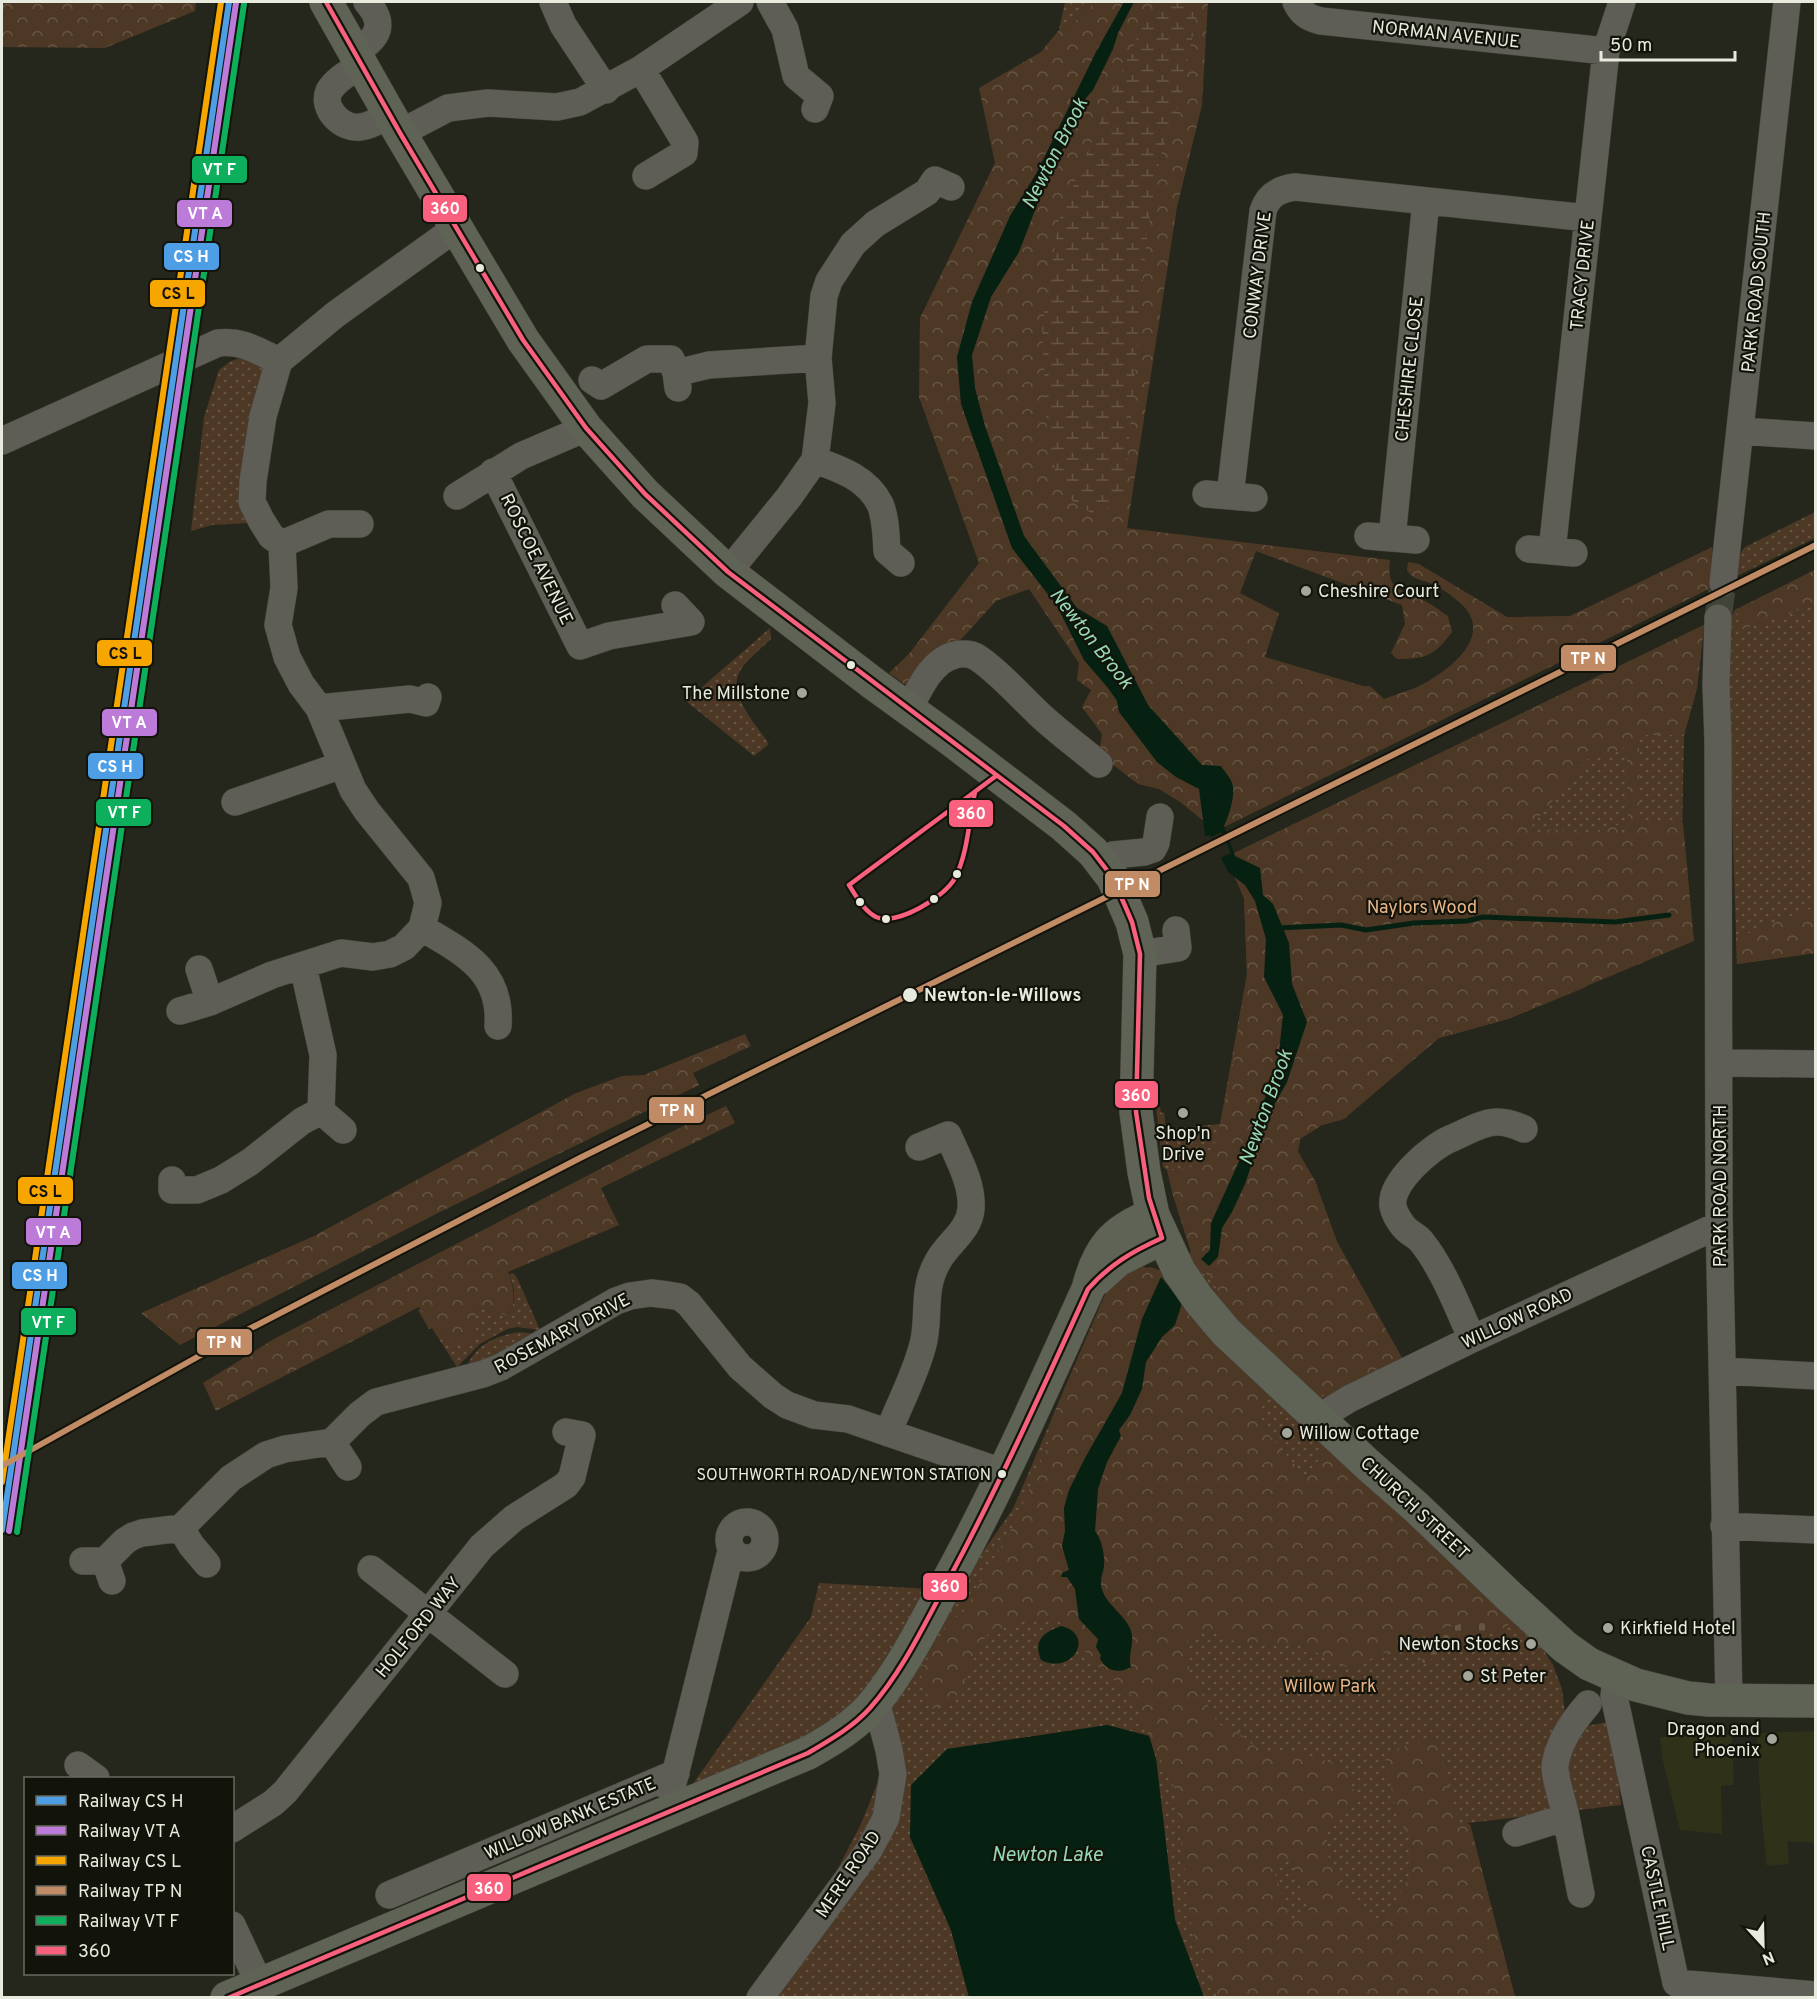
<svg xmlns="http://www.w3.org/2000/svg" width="1817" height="1999" font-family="Overpass,sans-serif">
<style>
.built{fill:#303119}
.green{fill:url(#green-dots)}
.forest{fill:url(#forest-crowns);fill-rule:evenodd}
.wetland{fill:url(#wetland-marsh)}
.cemetery{fill:url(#cemetery-stones)}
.water{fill:#062012}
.pier{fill:#26271c}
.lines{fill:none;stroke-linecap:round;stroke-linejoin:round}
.stream{stroke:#062012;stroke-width:5}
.minor-tunnel{stroke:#434439;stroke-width:27;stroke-dasharray:27 14;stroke-linecap:butt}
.minor-casing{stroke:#43433a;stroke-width:28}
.major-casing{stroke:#43433a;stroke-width:34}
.minor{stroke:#5e5e57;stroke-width:27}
.major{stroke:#5f6356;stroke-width:33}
.bus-1-casing{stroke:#12130b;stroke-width:9}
.bus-1{stroke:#f8607d;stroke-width:4.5}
.rail-1-casing{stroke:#12130b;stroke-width:10}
.rail-2-casing{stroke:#12130b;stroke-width:10}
.rail-3-casing{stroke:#12130b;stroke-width:10}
.rail-4-casing{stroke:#12130b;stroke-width:10}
.rail-5-casing{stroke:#12130b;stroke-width:10}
.rail-1{stroke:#4d9ee5;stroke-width:6}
.rail-2{stroke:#bd7bd9;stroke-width:6}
.rail-3{stroke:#f7a600;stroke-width:6}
.rail-4{stroke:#c18c65;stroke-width:6}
.rail-5{stroke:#0daf5c;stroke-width:6}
.bus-dot{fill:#e9eade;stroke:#12130b;stroke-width:2}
.poi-dot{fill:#a5a69a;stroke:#12130b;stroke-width:2}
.labels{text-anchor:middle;stroke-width:4.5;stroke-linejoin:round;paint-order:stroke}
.bus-label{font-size:16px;fill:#e9eade;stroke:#12130b;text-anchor:end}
.street-label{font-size:18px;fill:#e9eade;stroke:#12130b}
.poi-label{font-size:18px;fill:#e9eade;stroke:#12130b;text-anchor:start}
.park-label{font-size:18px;fill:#e8b488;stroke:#12130b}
.stop-label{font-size:18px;font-weight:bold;fill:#e9eade;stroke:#12130b;text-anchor:start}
.water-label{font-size:20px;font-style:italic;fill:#97d8b4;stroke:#12130b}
.line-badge{stroke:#12130b;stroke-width:2}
.badge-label{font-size:16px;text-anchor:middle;font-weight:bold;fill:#fff}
.pale-badge-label{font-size:16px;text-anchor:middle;font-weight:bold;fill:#111}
</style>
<defs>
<pattern id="green-dots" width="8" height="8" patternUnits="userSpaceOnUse" patternTransform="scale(1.5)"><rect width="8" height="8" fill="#4d3825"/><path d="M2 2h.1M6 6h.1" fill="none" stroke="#675544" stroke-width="1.8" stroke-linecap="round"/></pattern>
<pattern id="forest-crowns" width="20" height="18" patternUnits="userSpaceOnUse" patternTransform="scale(1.5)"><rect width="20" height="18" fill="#4d3825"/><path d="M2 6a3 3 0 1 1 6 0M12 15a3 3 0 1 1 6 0" fill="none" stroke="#675544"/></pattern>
<pattern id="wetland-marsh" width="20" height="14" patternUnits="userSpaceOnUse" patternTransform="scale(1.5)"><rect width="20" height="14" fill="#4d3825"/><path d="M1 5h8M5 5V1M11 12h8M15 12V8" fill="none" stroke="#675544"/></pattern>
<pattern id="cemetery-stones" width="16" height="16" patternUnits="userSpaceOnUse" patternTransform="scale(1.5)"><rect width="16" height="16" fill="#4d3825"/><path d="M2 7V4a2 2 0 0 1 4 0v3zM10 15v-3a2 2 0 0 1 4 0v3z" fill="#675544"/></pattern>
</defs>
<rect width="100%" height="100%" fill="#26271c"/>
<path class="built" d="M1815,1731v112l-28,-2 2,23 -22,2 -6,-57 -4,-76z
M1732,1735l2,50 -13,1 1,48 -42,-4 -17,-69 -3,-24z"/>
<path class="green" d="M1065,2h30l-25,24 -11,4z
M242,357l19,8 3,6 -25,115v11l8,26 -35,2 -21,6 13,-114 15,-47 10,-8z
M1815,512v26l-80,39 6,-25 4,-5z
M1815,570v383l-78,11 -10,-304 -2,-30 10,-20z
M1704,625l-7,63 -13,47 -2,102 -96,150 -78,32 -69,19 -73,60 -22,21 -22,6 -22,13 -2,14 17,29 22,61 65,116 -103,52 210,186 44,69 9,24 5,41 45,-9 9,84 -153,18 47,174h-311l-29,-77 -19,-161 -7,-23 -42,-11 -197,112 41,93 18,67h-198l90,-173 26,-65 -27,-58 -18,23 -157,71 126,-178 8,-34 112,6 22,5 60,-85 94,-219 43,-23 12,4 29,-19 -18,-57 -6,-25 -4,-3 -7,-60h4l1,6 3,-1 2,17 54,-5 27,-150 -3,-76 -18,-41z
M770,628l1,11c-8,8 -28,24 -32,34 -11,23 18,52 30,71l-15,12 -68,-55z
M512,1273l3,2 3,5 22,50 -23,-3 -10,2 -27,15 -23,23 -25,-39 -3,1 -11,-19 3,-2 26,32 28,-30 6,-2 24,7 6,-4c5,-13 4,-23 -2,-36z
M520,1332l17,2 3,3 -73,30c8,-22 30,-32 53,-35z"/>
<path class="forest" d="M2,2h194l-1,9 -90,37 -103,-1z
M1095,2h113l-6,103 -25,102 -50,321 263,32c-4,32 11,28 33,40 9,4 17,11 25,16l4,16c-18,24 -26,27 -55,27l-6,-6 14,-29 -3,-19 -146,-54 -16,42 39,20 -14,44 98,29h7l14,13c10,-4 21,-7 31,-11 34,-16 87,-56 39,-90 -7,-6 -16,-12 -24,-15 -10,-4 -17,-3 -23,-13l1,-8 11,2 88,53 63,-1 142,-69 -1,41 -495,243 -36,-29 -21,-13 -21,-5 -39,-30 3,-20 -20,-27 9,-17 -14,-10 2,-17 -50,-74 -33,12 -82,90 -25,-18 20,-19 70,-91 -60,-166 1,-79 75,-155 -16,-75 62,-36 18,-22 11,-4z
M1815,570v30l-33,17 -40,12 -7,-19z
M1704,625l-7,63 -13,47h-45l1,88h43l11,118 -186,78 -69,19 -95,81 -22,6 -22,14 -2,13 17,29 22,61 65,116 -76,39 -36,-24 -40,-37 -45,-64 -14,-20 -18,-57 -6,-26h18l11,-4 15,-13 6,-14 14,-63 16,-101 -3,-76 -18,-41zM1627,746l1,92 -9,-6 1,-7 -13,1 -11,8 -46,-5 -13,5 -7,-6 57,-69 23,-6z
M1815,907v46l-78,11 -1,-26z
M745,1034l6,12 -58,27 6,12 -261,128 -258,132 -39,-32 173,-77 262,-143 46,-17 22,-1z
M726,1106l9,17 -134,65 18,37 -111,47c5,14 8,24 3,39l-6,4 -24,-7 -6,2c3,18 2,22 -11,35l-17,-5 -28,-33 -203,104 -13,-28 71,-44 395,-206z
M1135,1265l27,6 8,17 104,108 -11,6 -2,15 7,17 38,43 19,-26 116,97 70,74 -7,6 -14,-5 -18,-2 -31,8 -92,39 -52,-25 -54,2 -36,-16 -19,9 1,33 29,53 21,9 21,18 34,1 46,13 10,14 6,19 -15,21 -14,7v28l23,43 22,21 15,1 23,-45 1,-35 -13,-19 -14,-67 52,-16 23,87h11l45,173h-298l-25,-66 -17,-142 -26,-53 -16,-39 -33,-29 -44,-50 -33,3 -33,11 -14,17 -9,27 -14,27 -22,6 -11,-37 27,-47 16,-13 51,-87 36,-85 1,-20 56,-130zM1290,1859l20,55 -18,7 -20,-55z"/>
<path class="wetland" d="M1158,2h41l-18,95 -21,61 -13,75 -23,265 -30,17 -27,-18 -11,-22 -9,-45 -5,-104 17,-106 58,-139 23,-49z"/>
<path class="cemetery" d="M1472,1621l18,2 14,5 -81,35 -7,-23 25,-11z"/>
<path class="water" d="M1124,2h10l-16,31 -5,16 -20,41 -7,8 -20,47 -11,13 -36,94 -28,45 -19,58 3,33 10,38 39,110 53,72 30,18 41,79 54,60 19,1c3,5 9,11 11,17 4,12 -3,32 -8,43l11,30 25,12 3,27 10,9 16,39 3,41 15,38 -20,60 -20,36 -22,66 -13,28 -10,16 -4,29 -9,9 -8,-7 9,-9 1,-27 36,-79 27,-69 4,-14 5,-46 -19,-38 2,-38 -11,-38 -10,-16 -17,-13 -18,-37 -5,1 -6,-47 -23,-12 -19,-15 -38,-50 -2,-11 -9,-13 -24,-28 -27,-54 -45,-58 -51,-144 -4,-47 15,-55 38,-86 26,-42 60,-122z
M1161,1277l21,26 -7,22 -13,12 -16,25 -4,27 -12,26 -11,15 2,6 -14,26 -9,27 -3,42c7,9 10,24 9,35 -1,8 -5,14 -2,23 4,16 24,26 29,42 4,14 -4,25 0,36 -11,7 -26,4 -31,-9l1,-3 -5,-8 2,-8 -19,-20 -4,-30 -8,-12h-6l1,-4 7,-3 -7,-24 3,-15 -1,-23 5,-18 16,-32 37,-65 20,-74z
M1061,1626c35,8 12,50 -20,34 -8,-20 2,-27 20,-34z
M1107,1725l42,11 7,23 19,161 29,77h-235l-18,-67 -41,-93 1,-52 36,-36z"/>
<path class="pier" d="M1221,832l10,21 -13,6 -10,-20z"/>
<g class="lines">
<path class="stream" d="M1277,928l64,-3 25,5 48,-7 53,-2 16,-4 132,5 54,-7"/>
<path class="minor-tunnel" d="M1718,618l5,-35"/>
<g class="minor-casing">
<path id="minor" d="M553,2l10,23 43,65
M770,2l15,27 11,47 24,20 -5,13
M1296,2c5,11 12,16 25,19l285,30
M354,52c25,-13 32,-28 13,-50
M361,65c-11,7 -25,14 -32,26 -8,18 14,39 31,36 11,-1 21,-8 30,-13
M641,69l44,73 -1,11 -38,23
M400,133l48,-25 40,-5 69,4 23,-5 61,-33 99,-67
M279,361l57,-47 120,-86
M592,380l9,6 46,-27h24l5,14
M678,388l-2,-15 33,-8 109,-7
M1741,431l75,5
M2,441l216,-98c25,-3 39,8 61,18
M815,460c25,9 52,18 65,44 6,14 6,32 7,47l14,12
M493,472l87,174 29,-10 82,-14 -16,-17
M1206,494l48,4
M457,496l64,-40 65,-28
M1230,496l33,-285c5,-16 16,-22 32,-24l293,31
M1368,536l48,4
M1392,538l34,-337
M282,544l47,-20h31
M1529,549l45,4
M1552,551l54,-500 16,-49
M728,572l61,-75 26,-37 7,-57 -4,-45 6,-62 5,-15 24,-37 22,-20 52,-32 8,-12 16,7
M1723,583l64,-581
M1718,618l-2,67 2,56 1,476 10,484
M319,708l91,-9 16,4 2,-6
M909,709c10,-20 23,-49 46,-54 8,-2 17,-1 23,3 21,14 42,38 61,56 19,18 40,33 60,50
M235,802l107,-37
M1100,860l13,-5 31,-3 9,-3 3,-6 4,-26
M422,928c43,25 80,44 76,98
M1140,954l38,-6 -2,-18
M303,966l20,89 -2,56 22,19
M210,1002l62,-27 69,-22 32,4 17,-3 14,-7 18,-19 6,-25 -7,-25 -54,-67 -14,-21 -34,-82 -18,-24 -14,-27 -9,-32 6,-37 -2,-44 -11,-8 -10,-16 -9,-18 1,-21 10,-65 16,-55
M180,1011l30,-9 -11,-33
M1720,1063l96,1
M172,1180v10h25l24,-10 29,-18 52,-41 19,-10
M1472,1339c-14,-31 -29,-71 -51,-98 -4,-5 -10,-7 -14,-11 -6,-5 -13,-17 -14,-24 -4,-23 38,-59 57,-67 30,-13 42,-25 74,-10
M1723,1371l93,5
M1318,1418l31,-19 123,-60 247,-114
M888,1433c11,-28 26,-56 34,-85 9,-28 -1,-56 15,-85 9,-19 32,-31 34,-54 2,-25 -13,-51 -23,-74l-29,12
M332,1442l16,25
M729 1540a18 18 0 1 1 36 0a18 18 0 1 1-36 0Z
M1724,1526l92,4
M181,1528l10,17 16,19
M83,1561h22l7,20
M105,1561l20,-20 8,-5 9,-3 39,-5 50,-50 35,-23 19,-6 47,-7 28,-28 16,-12 107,-28 18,-7 115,-66 14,-5 21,-3 17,2 12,2 9,7 51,63 33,29 14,9 27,10 34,4 157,54
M371,1569l134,105
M1616,1677l-2,19 62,287 140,12
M78,1765l18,13
M671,1791l60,-240
M1566,1817l15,77
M232,1829l41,-26 12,-11 197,-246 32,-28 52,-33 6,-8 10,-42 -16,-3
M1516,1833l50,-16c-2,-12 -12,-40 -11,-51 3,-24 18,-45 33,-62
M389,1895l287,-122
M232,1925l27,58
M760,1998l109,-148 17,-32 7,-44 -4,-24 -13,-49"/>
</g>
<g class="major-casing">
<path id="major" d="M326,2l74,131 123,207 63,88 59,66 83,78 146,112 76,55 114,87 29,26 20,26 19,44 8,32 -4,158 8,60 9,43 26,56 20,29 27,32 141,132 49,43 93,89 56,51 24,17 47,21 52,13 21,2 107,1
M1097,1279l21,-19 44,-22
M227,1998l581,-245c25,-14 50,-29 68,-52 27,-34 47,-74 68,-113 54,-97 98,-198 144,-299 10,-40 25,-59 65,-74"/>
</g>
<use href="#minor" class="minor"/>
<use href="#major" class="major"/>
<g class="bus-1-casing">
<path id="bus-1" d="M849,885c7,11 15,26 27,32 21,9 69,-20 79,-39 13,-25 14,-59 20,-86
M849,885l147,-109
M228,1998l580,-245c22,-13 45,-26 62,-45 31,-35 52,-79 74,-120 53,-98 98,-198 144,-299 21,-24 45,-38 74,-51l-13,-40 -13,-86 4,-158 -8,-32 -19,-44 -20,-26 -29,-26 -336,-254 -83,-78 -59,-66 -63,-88 -123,-207 -74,-131"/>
</g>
<use href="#bus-1" class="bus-1"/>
<g class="rail-1-casing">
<path id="rail-1" d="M2,1530l227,-1528"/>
</g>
<g class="rail-2-casing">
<path id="rail-2" d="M9,1531l227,-1528"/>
</g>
<g class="rail-3-casing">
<path id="rail-3" d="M2,1482l219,-1480"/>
</g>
<g class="rail-4-casing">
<path id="rail-4" d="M2,1466l224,-125 354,-183 1236,-613"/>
</g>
<g class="rail-5-casing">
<path id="rail-5" d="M17,1532l227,-1528"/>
</g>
<use href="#rail-1" class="rail-1"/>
<use href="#rail-2" class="rail-2"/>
<use href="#rail-3" class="rail-3"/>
<use href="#rail-4" class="rail-4"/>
<use href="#rail-5" class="rail-5"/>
</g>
<g class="bus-dot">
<circle cx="480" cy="268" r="5"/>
<circle cx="851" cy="665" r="5"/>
<circle cx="957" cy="874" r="5"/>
<circle cx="934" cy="899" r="5"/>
<circle cx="860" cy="902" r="5"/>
<circle cx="886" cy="919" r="5"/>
<circle cx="910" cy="995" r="8"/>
<circle cx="1002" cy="1474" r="5"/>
</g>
<g class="poi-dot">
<circle cx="1306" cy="591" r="6"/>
<circle cx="802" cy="693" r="6"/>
<circle cx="1183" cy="1113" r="6"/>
<circle cx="1287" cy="1433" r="6"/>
<circle cx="1608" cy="1628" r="6"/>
<circle cx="1531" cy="1644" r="6"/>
<circle cx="1468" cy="1676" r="6"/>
<circle cx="1772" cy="1739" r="6"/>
</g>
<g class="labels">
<g class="bus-label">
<text x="991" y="1480">SOUTHWORTH ROAD/NEWTON STATION</text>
</g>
<g class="street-label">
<text transform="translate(1446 34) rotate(6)" y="6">NORMAN AVENUE</text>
<text transform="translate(1257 275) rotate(-83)" y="6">CONWAY DRIVE</text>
<text transform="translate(1582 275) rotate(-84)" y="6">TRACY DRIVE</text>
<text transform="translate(1756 292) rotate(-84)" y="6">PARK ROAD SOUTH</text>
<text transform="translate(1409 369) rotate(-84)" y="6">CHESHIRE CLOSE</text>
<text transform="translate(537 559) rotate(64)" y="6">ROSCOE AVENUE</text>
<text transform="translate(1720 1186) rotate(-90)" y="6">PARK ROAD NORTH</text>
<text transform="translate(1517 1318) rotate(-25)" y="6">WILLOW ROAD</text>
<text transform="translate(562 1333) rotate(-28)" y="6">ROSEMARY DRIVE</text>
<text transform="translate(1415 1508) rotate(43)" y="6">CHURCH STREET</text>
<text transform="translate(418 1627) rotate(-51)" y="6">HOLFORD WAY</text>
<text transform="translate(570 1818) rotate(-23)" y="6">WILLOW BANK ESTATE</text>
<text transform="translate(848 1874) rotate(-56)" y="6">MERE ROAD</text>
<text transform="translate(1658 1898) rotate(78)" y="6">CASTLE HILL</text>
</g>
<g class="poi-label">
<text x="1318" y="597">Cheshire Court</text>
<text x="790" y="699" text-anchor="end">The Millstone</text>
<text x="1183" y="1139" text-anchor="middle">Shop'n<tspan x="1183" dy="21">Drive</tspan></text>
<text x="1299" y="1439">Willow Cottage</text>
<text x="1620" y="1634">Kirkfield Hotel</text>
<text x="1519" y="1650" text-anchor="end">Newton Stocks</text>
<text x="1480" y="1682">St Peter</text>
<text x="1760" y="1735" text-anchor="end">Dragon and<tspan x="1760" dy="21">Phoenix</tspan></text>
</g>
<g class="park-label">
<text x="1422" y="913">Naylors Wood</text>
<text x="1330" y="1692">Willow Park</text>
</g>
<g class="stop-label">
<text x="924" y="1001">Newton-le-Willows</text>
</g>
<g class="water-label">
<text transform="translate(1054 153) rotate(-63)" y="7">Newton Brook</text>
<text transform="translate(1092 638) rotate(52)" y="7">Newton Brook</text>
<text transform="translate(1265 1107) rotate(-70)" y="7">Newton Brook</text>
<text x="1047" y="1861">Newton Lake</text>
</g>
</g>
<g class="line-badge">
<rect x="191" y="155" width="57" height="29" rx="6" fill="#0daf5c"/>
<rect x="422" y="194" width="46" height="29" rx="6" fill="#f8607d"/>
<rect x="176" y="199" width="57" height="29" rx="6" fill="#bd7bd9"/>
<rect x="163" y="242" width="57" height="29" rx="6" fill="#4d9ee5"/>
<rect x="149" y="279" width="57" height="29" rx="6" fill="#f7a600"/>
<rect x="96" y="639" width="57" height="28" rx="6" fill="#f7a600"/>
<rect x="1560" y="644" width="57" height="28" rx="6" fill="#c18c65"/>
<rect x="101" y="708" width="57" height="29" rx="6" fill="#bd7bd9"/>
<rect x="87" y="752" width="57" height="28" rx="6" fill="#4d9ee5"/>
<rect x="95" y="798" width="57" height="29" rx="6" fill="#0daf5c"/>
<rect x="948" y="799" width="46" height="29" rx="6" fill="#f8607d"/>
<rect x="1104" y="870" width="57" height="28" rx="6" fill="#c18c65"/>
<rect x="1114" y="1080" width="45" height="29" rx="6" fill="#f8607d"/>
<rect x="648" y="1096" width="57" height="28" rx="6" fill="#c18c65"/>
<rect x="17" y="1176" width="57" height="29" rx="6" fill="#f7a600"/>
<rect x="25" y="1217" width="57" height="29" rx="6" fill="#bd7bd9"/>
<rect x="11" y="1261" width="57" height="29" rx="6" fill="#4d9ee5"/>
<rect x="20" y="1307" width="57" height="29" rx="6" fill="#0daf5c"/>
<rect x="196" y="1328" width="57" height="28" rx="6" fill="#c18c65"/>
<rect x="922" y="1572" width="46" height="29" rx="6" fill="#f8607d"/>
<rect x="466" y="1873" width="46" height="29" rx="6" fill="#f8607d"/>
</g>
<g class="badge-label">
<text x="219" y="175">VT F</text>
<text x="445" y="214">360</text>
<text x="205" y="219">VT A</text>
<text x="191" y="262">CS H</text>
<text x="1588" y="664">TP N</text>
<text x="129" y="728">VT A</text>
<text x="115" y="772">CS H</text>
<text x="124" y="818">VT F</text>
<text x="971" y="819">360</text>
<text x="1132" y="890">TP N</text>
<text x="1136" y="1101">360</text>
<text x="677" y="1116">TP N</text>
<text x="53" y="1238">VT A</text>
<text x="40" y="1281">CS H</text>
<text x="48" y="1328">VT F</text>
<text x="224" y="1348">TP N</text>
<text x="945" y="1592">360</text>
<text x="489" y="1894">360</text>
</g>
<g class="pale-badge-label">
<text x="178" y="299">CS L</text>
<text x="125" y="659">CS L</text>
<text x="45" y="1197">CS L</text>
</g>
<rect width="1817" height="1999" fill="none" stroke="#e9eade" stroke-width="6"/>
<rect x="24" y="1777" width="210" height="198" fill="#12130b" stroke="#68695f" stroke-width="1.5"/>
<rect x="36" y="1796" width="30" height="9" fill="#4d9ee5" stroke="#68695f" stroke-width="1.5"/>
<text x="78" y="1807" font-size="18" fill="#e9eade">Railway CS H</text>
<rect x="36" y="1826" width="30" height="9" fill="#bd7bd9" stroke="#68695f" stroke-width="1.5"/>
<text x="78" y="1837" font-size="18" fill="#e9eade">Railway VT A</text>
<rect x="36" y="1856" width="30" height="9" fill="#f7a600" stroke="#68695f" stroke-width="1.5"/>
<text x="78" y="1867" font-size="18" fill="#e9eade">Railway CS L</text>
<rect x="36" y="1886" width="30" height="9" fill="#c18c65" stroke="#68695f" stroke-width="1.5"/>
<text x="78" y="1897" font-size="18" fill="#e9eade">Railway TP N</text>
<rect x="36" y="1916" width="30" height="9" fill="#0daf5c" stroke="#68695f" stroke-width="1.5"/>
<text x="78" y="1927" font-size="18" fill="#e9eade">Railway VT F</text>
<rect x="36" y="1946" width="30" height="9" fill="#f8607d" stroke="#68695f" stroke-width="1.5"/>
<text x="78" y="1957" font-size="18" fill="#e9eade">360</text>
<g transform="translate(1763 1945) rotate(158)" stroke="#12130b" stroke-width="4.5" paint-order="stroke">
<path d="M0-4.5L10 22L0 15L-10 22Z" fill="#e9eade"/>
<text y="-9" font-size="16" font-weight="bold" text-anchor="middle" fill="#e9eade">N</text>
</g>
<path d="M1601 51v9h134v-9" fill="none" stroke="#e9eade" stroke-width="3"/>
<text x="1610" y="51" font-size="18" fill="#e9eade" stroke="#12130b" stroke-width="4.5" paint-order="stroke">50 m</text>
</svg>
